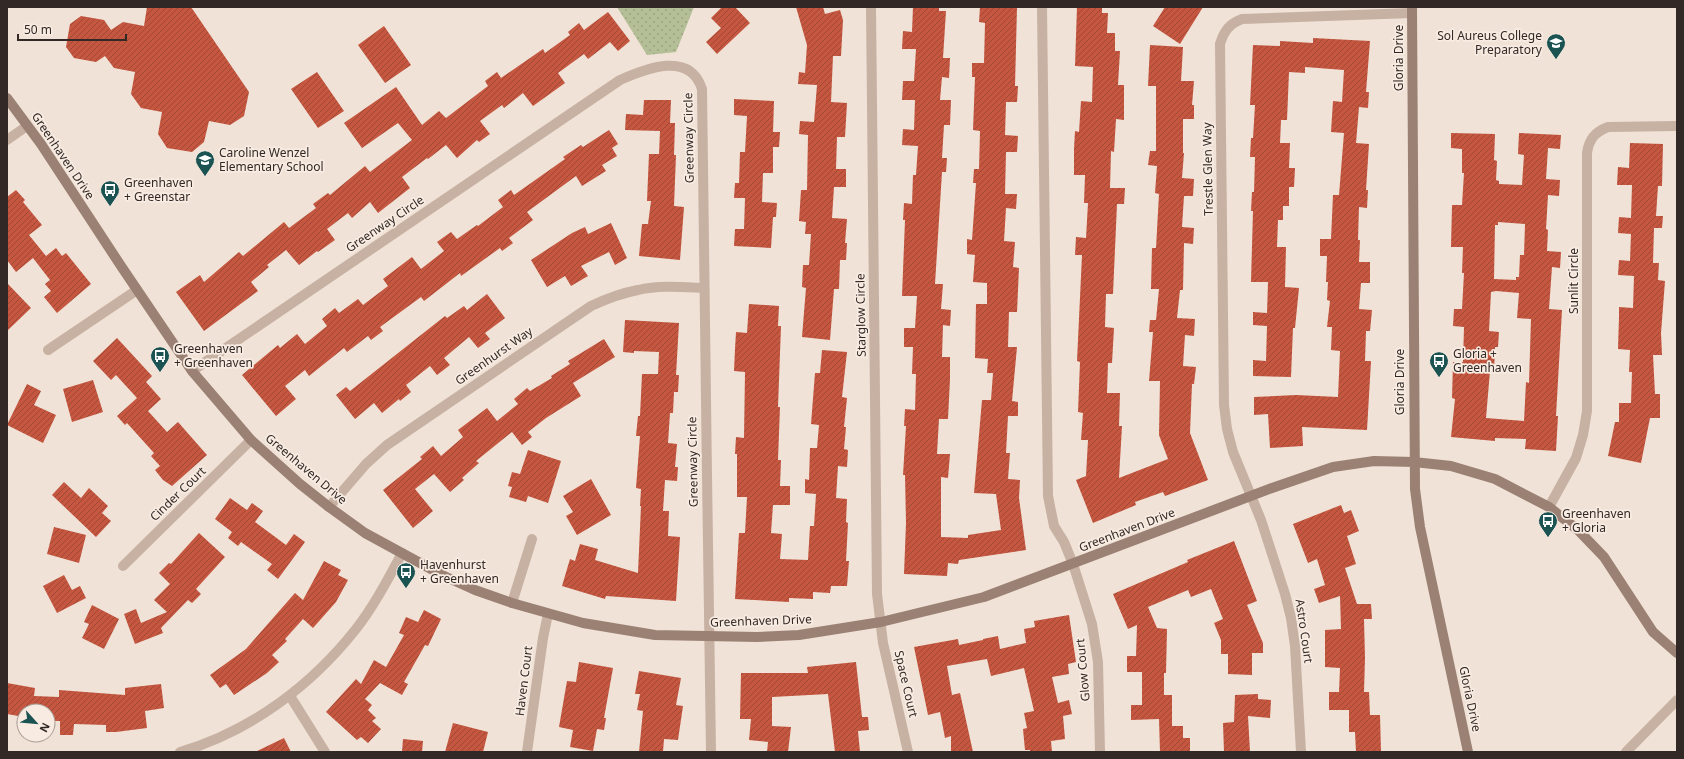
<svg xmlns="http://www.w3.org/2000/svg" width="1684" height="759" font-family="'Noto Sans',sans-serif">
<style>
.park{fill:url(#park-dots)}
.building{fill:url(#building-hatch);fill-rule:evenodd}
.lines{fill:none;stroke-linecap:round;stroke-linejoin:round}
.street{stroke:#c7b1a3;stroke-width:10}
.secondary{stroke:#9b8074;stroke-width:10}
.labels{text-anchor:middle;stroke-width:3.5;stroke-linejoin:round;paint-order:stroke}
.poi-label{font-size:12px;fill:#322825;stroke:#f8ece2;text-anchor:start}
.street-label{font-size:12px;fill:#322825;stroke:#f8ece2}
</style>
<defs>
<pattern id="park-dots" width="8" height="8" patternUnits="userSpaceOnUse"><rect width="8" height="8" fill="#b4be97"/><path d="M2 2h.1M6 6h.1" fill="none" stroke="#9ba382" stroke-width="1.8" stroke-linecap="round"/></pattern>
<pattern id="building-hatch" width="6" height="6" patternUnits="userSpaceOnUse"><rect width="6" height="6" fill="#c5563f"/><path d="M-1 1l2-2M0 6l6-6M5 7l2-2" fill="none" stroke="#a14735"/></pattern>
</defs>
<rect width="100%" height="100%" fill="#f0e2d6"/>
<path class="park" d="M617,7h77l-18,45 -29,3z"/>
<path class="building" d="M147,7h44l58,85 -5,24 -14,9 -21,-4 -5,21 -12,10 -25,-4 -9,-14 4,-22 -21,-4 -10,-14 4,-22 -21,-4 -9,-12 -9,6 -22,-4 -8,-11 4,-23 11,-8 23,4 7,10 12,-8 21,4z
M722,7h13l15,16 -33,31 -11,-12 15,-14 -10,-10z
M796,7h27l2,7 15,-4 3,10 -2,36h-8l-2,46 16,1 -2,34h-8l-1,32h10v18h-12l-2,31 15,1 -2,24h2l-1,17h-6l-1,29h-5l-4,51 -28,-3 4,-49 -4,-1 1,-22h6l2,-31h-6l1,-12 -7,-1 2,-31h6l1,-55 -9,-1 1,-13 14,1 3,-37 -19,-1 1,-12 6,1 2,-28z
M913,7h26v4h7l-3,47h7l-1,20 -7,-1 -2,23h11l-1,25h-6l-2,33h5l-1,14h-4l-7,112h8l-2,25 10,1 -1,16 -7,-1 -1,32h8v22l-2,40h-9l-2,35h13l-2,24 -7,-1v60l27,1v-3l33,-5 -5,-36 -22,-1 8,-93h9l2,-27h-6l1,-14 -13,-1 1,-54h11v-21l-14,-1 2,-27 -8,-1v-15l5,1 4,-57h-3l1,-14h5l1,-38 -7,-1 2,-53h-3v-14h12l1,-40 -6,-1 1,-15h37l-2,79h3l-1,16h-11l-1,33 13,1 -1,16h-11l-1,42h12l-1,15 -10,-1 -2,33 11,1 -2,25 6,1 -2,44h-8l-1,35h9l-5,54 6,1v14h-10l-2,37h4l-2,26 12,1 -1,18 7,52 -67,10 -1,4 -10,-1 -1,13 -43,-2 2,-51 -1,-48h-2l3,-49h-2l1,-17 10,1 1,-36h-4l1,-27h-9v-19h11l2,-32h-15l3,-76h-2l1,-17 8,1 1,-29h3l2,-29 -16,-1 1,-16 11,1 1,-30h-13l1,-19h11l2,-32h-14l1,-18 9,1z
M1077,7h25v6h6l-1,20h8v18h5l-2,34h6v35l-8,-1 -2,33 -3,-1 -1,37h15l-1,16h-7l-4,90h-7l-1,33 9,1 -2,35h-4l-1,30h13l-1,33h3l-3,52 49,-19 -9,-24 1,-54h-11l4,-49h-4l1,-12h6l3,-31h-8l1,-41h4l3,-54 -4,-1 2,-27 -9,-1 2,-14h6v-65h-8l2,-41 33,2 -2,34h13l-2,24h2v14h-11v34h1l-2,25 12,1 -1,17h-9l-2,31 12,1 -1,16 -9,-1 -1,47h-3l-3,28 18,1 -1,17 -9,-1 -2,31 13,1 -2,17h-2l-2,49 18,47 -43,16 -2,-4 -28,10 1,3 -43,18 -17,-43 10,-4 2,-36h-7l2,-27 -5,-1 2,-50 -3,-1 5,-106h-7l1,-18 10,1 2,-35h-4l1,-28h-11v-26l1,-18 4,1 2,-31 11,1 1,-35 -18,-1z
M1165,7h38l-23,37 -27,-18z
M608,12l22,29 -12,10 -8,-9 -22,17 -4,-5 -26,19 7,10 -32,23 -10,-13 -19,15 -2,-3 -22,16 10,13 -11,8 -2,-2 -20,18 -11,-13 -18,14 -1,-1 -25,19 8,11 -32,25 -8,-11 -18,16 -4,-5 -21,16 8,11 -17,12 -1,-1 -18,14 -13,-15 -19,15 2,2 -18,15 7,9 -54,40 -28,-39 24,-17 4,7 35,-30 4,4 41,-34 5,6 27,-20 -3,-4 15,-11 2,2 35,-29 5,6 42,-32 -14,-17 -36,25 -18,-25 52,-36 26,38 17,-14 7,7 42,-32 -3,-5 12,-9 4,6 42,-29 2,4 25,-18 -2,-3 11,-9 5,7z
M384,26l27,39 -26,18 -27,-38z
M1313,38l57,3 -4,51h3l-1,16 -9,-1 -3,36 13,1 -3,46h2l-1,18 -8,-1 -1,33h2l-1,22h11v21h-9l-2,26 13,1 -2,21h-4l-1,30h6l-4,69 -65,-3 1,19 -33,2 -2,-34 -14,1v-18l42,-2 42,2 2,-46 -9,-1 1,-23h-5l3,-26 -3,-1 1,-18h-2l1,-26h-7v-17h11l2,-44h6l5,-62 -13,-1 2,-31 9,1 2,-32 -39,-3v6l-16,-1 -2,48h-6l-1,23h10l-1,25h6l-1,19h-5v19h-6v14h-5l-1,27h9l-1,40 14,1 -4,40h-2l-2,49 -38,-1v-16l13,1 1,-35 -14,-1v-13l14,1 1,-31h-17l2,-71h-2l1,-19h2l1,-35h-5l1,-19h2l2,-33h-5l3,-60 27,1v-5l33,2z
M317,72l27,39 -26,17 -27,-39z
M734,99l40,2 -1,31h7l-1,15h-6v26h-10l-1,29 15,1 -1,14h-3l-2,31 -37,-2 1,-17h9l1,-31h-11l1,-15h4l1,-31h5l2,-36 -13,-1z
M644,100h27l-1,23h5l-1,32h2l-2,51 10,1 -4,53 -41,-4 3,-32h6l3,-23h-4l2,-47h10l1,-23 -35,-1 1,-16 17,1z
M609,130l9,14 -6,4 5,8 -15,9 4,6 -24,15 -6,-10 -49,36 6,8 -24,18 4,5 -11,8 -2,-3 -39,28 -1,-3 -36,28 -3,-4 -41,30 3,4 -12,9 -3,-4 -21,16 -3,-4 -35,28 -4,-6 -20,16 11,13 -20,17 -34,-41 36,-30 2,3 17,-14 8,10 22,-18 -5,-7 13,-11 4,5 19,-14 5,6 25,-19 -5,-7 29,-22 9,12 23,-18 -7,-9 14,-10 6,7 20,-14 1,1 25,-19 -5,-7 13,-10 3,5 51,-36 -2,-2 18,-12 2,2z
M1451,133l44,1 -1,26 3,1 -1,19 3,1v3l23,1 2,-30 -6,-1 1,-21 42,2 -1,14 -12,-1 -2,31 14,1 -1,16 -11,-1 -2,34 2,1 -1,21 14,1 -1,16 -8,-1 -3,42 13,1 -6,106h2l-2,35 -31,-2 1,-10 -31,-1v3l-44,-4 4,-38 -3,-1 1,-36h10l1,-35 -11,-1 1,-17h8l2,-36h-2l1,-26h-12l1,-42h10l2,-32h-2v-24l-11,-1zM1498,222l27,2 -1,31h-4l-1,22h-3v3l-22,-1 1,-54h3zM1496,291l23,2 -2,25 14,1 -2,64 -3,-1 -2,39 -38,-3 4,-47 4,1 1,-25h3l1,-15 -10,-1 2,-39z
M1630,143l33,1 -1,42h-4l-2,30h7l-1,12h-8l-1,35h6l-1,17 7,1 -4,52 1,22h-9l2,39h5v24h-10l-9,45 -33,-7 7,-34h4v-19h12l1,-31h-3l1,-22 -12,-1 1,-32v-10l14,1 1,-32 -16,-1 1,-15 11,1 1,-27 -13,-1 1,-16 12,1 1,-33h-15l1,-18 11,1z
M16,190l9,10 -2,2 19,23 -13,10 17,21 10,-8 6,8 4,-3 25,31 -34,29 -13,-16 7,-6 -6,-7 5,-4 -17,-22 -17,14 -9,-12v-63z
M611,223l16,35 -12,7 -6,-13 -28,14 7,10 -17,10 -6,-10 -18,11 -16,-27 41,-27 13,-6 3,7z
M7,283l24,25 -24,23z
M487,294l18,24 -20,15 5,6 -12,9 -9,-11 -25,21 6,7 -13,10 -7,-9 -24,19 5,7 -11,9 -1,-2 -17,14 -8,-10 -19,16 -19,-24 10,-8 4,4 95,-75 2,2 17,-12 3,4z
M749,304l30,2 -1,20h3l-3,81h2l-2,53h3l-1,26h10v19h-17l-2,28 11,1 -2,25 28,1 2,-34h4l2,-32 -11,-1v-14l4,1 1,-32h7l2,-23 -8,-1 4,-51h5l2,-23 25,2 -5,45 5,1 -3,29h2l-2,22 4,1 -1,17 -9,-1 -2,32 11,1 -1,23 2,1 -2,38h3l-2,25h-16l-1,7 -17,-1v7l-24,-1v4l-54,-3 4,-66h6l2,-36h-10v-43h-2l1,-17 8,1 1,-66 -11,-1 1,-22 1,-17 11,1z
M625,320l54,3 -3,52h3l-1,17h-4l-1,21h-3l-2,30 9,1 -2,23h3l-1,14 -12,-1 -2,31h6l-1,25 12,1 -4,64 -70,-5 -1,3 -43,-13 8,-27 5,2 5,-17 18,5 -3,11 43,13 3,-67h-1l1,-17 -5,-1 4,-52h-4l2,-20h2l2,-42h16l1,-22 -25,-1v2l-11,-1z
M117,338l35,38 -6,6 15,17 -13,12 19,21 11,-10 29,33 -35,31 -9,-6 -8,-10 5,-4 -9,-10 3,-3 -27,-30 -2,2 -8,-9 20,-18 -21,-23 -5,5 -18,-19z
M604,339l11,18 -42,26 8,13 -35,22 -18,14 4,5 -10,8 -10,-13 -36,29 3,2 -17,15 2,2 -14,12 -16,-18 -19,15 18,22 -20,17 -30,-38 39,-31 -2,-2 13,-11 8,10 22,-19 -5,-7 29,-22 10,13 21,-17 -4,-5 13,-11 3,3 22,-13 -1,-2 19,-12 -2,-3z
M93,380l10,32 -31,10 -9,-33z
M27,384l14,7 -7,14 22,10 -13,28 -36,-18z
M528,450l33,11 -13,42 -20,-7 -2,6 -17,-5 3,-10 -4,-1 4,-14 8,2z
M591,479l20,36 -34,20 -11,-19 7,-4 -10,-16z
M64,482l17,16 8,-10 19,18 -6,7 9,8 -15,16 -44,-42z
M230,498l17,12 5,-7 11,8 -8,11 31,23 8,-11 11,8 -27,37 -11,-9 5,-6 -31,-22 -3,4 -10,-8 4,-6 -17,-13z
M1341,505l3,8 7,-3 8,21 -12,5 9,28 -11,4 12,36h14l1,15h-8l1,39 -1,34h5l1,23h10l1,37h-25l-1,-20h-6v-22h-20v-18h10l1,-24 -15,-1v-37l16,-1 -1,-33 -21,7 -5,-14 11,-4 -8,-26 -9,4 -15,-39z
M54,527l32,8 -7,28 -32,-9z
M199,533l26,24 -29,32 5,5 -9,9 -4,-3 -27,28 2,5 -28,11 -11,-30 12,-5 5,14 26,-11 -13,-12 16,-16 -11,-11 10,-10 2,1z
M1234,541l23,60 -10,4 16,38v10h-11v22l-24,-1v-20h-7v-14l-7,-17 9,-4 -12,-30 -20,8 -3,-7 -40,17 9,21 10,1 -1,44h-2v22h8v31h11v12h7v14h-30l-1,-33 -28,1v-15h11v-33h-15v-16h9l1,-31 -9,4 -15,-35 75,-32 -1,-2z
M324,561l17,9 -3,5 10,5 -12,22 -23,26 -10,-9 -18,20 2,2 -15,14 7,7 -12,11 -33,22 -8,-11 -6,4 -10,-13 36,-26 49,-56 8,7z
M64,575l8,15 8,-4 6,12 -29,15 -14,-27z
M92,605l27,14 -15,30 -22,-11 7,-14 -5,-2z
M424,610l17,9 -13,27 -3,-1 -21,37 4,2 -6,11 -22,-12 -15,16 7,6 -4,5 8,8 -4,3 9,8 -13,14 -7,-6 -4,3 -31,-28 30,-33 5,5 13,-24 12,7 18,-32 -5,-2 7,-16 12,5z
M1069,615l7,47 -8,2 1,10 -17,3 6,26 11,-3 3,14 -9,2 2,23 -14,2 1,11h-22v-2h-5l-2,-21 4,-1 -3,-15 10,-2 -10,-43 -33,8 -4,-17 -40,7 5,29 8,-2 13,59h-22v-16l-6,2 -5,-26 -12,3 -14,-68 44,-8 1,6 24,-5v-1l15,-3 2,13 26,-6 -2,-14 11,-2 -1,-6z
M579,662l34,6 -9,50h2l-2,12 -7,-1 -4,22 -23,-4 3,-17 -14,-3 8,-46 9,1z
M856,662l6,55h6l1,13 -11,1 2,21h-25l-7,-58 -56,3v29l19,1 -3,25h-21l1,-10 -19,-2 2,-21h-11l1,-46h67l-1,-6z
M639,671l42,7 -5,27 7,1 -5,34 -14,-1 -1,13h-24l4,-41 -6,-1 3,-16h-5z
M7,683l28,5 -1,8 25,1v-7l66,5v-7l36,-4 3,24 -19,3 2,17 -31,4h-10v-7l-32,-1 -1,11h-13v-14h-12v-10h-24v6l-17,-3z
M1258,694v5l13,1 -1,18 -22,-2 2,36h-26l-1,-29 11,-1 1,-27z
M453,723l35,9 -5,20h-38z
M284,738l7,14h-36z
M403,739l20,2 -1,11h-20z"/>
<g class="lines">
<path class="street" d="M871,7l6,587 6,49 25,109
M1042,7l6,489 6,30 10,16 9,22 19,60 6,38 2,90
M7,140l20,-14
M48,350l89,-60
M192,371l428,-291c27,-12 70,-29 82,9 1,221 7,442 9,663
M329,507l37,-43 21,-19 204,-139c15,-7 31,-13 47,-16 21,-5 44,-3 65,-2
M1549,507l27,-49 7,-23 4,-24v-258c2,-14 8,-21 21,-26l69,-1
M123,566l128,-126
M512,603l20,-64
M290,696l35,56
M180,752c71,-21 131,-66 176,-123 18,-23 32,-50 46,-76
M527,752l16,-114 5,-24
M1301,752l-6,-106 -4,-28 -6,-24 -24,-74 -28,-68 -6,-23 -3,-24 -4,-361c4,-13 9,-20 22,-25l170,-6
M1626,752l51,-52"/>
<path class="secondary" d="M1412,7l3,482 5,38 48,225
M7,98l34,46 80,122 71,105 59,69 49,44 29,23 36,26 79,43 31,14 37,13 71,20 72,12 102,2 42,-2 82,-13 103,-25 288,-109 61,-21 41,-6 40,1 37,4 44,13 54,28 29,23 26,27 49,75 24,21"/>
</g>
<defs>
<g id="school-pin" transform="scale(1)"><path d="M0 17L-7.5 6A9.5 9.5 0 1 1 7.5 6Z" fill="#1b5353" stroke="#f8ece2"/><path d="M0-5L7-2L0 1L-7-2ZM-4 1L0 2.5L4 1V4Q0 6-4 4Z" fill="#fff"/></g>
<g id="bus-pin" transform="scale(1)"><path d="M0 17L-7.5 6A9.5 9.5 0 1 1 7.5 6Z" fill="#1b5353" stroke="#f8ece2"/><path d="M-5-6H5V4H4V6H2V4H-2V6H-4V4H-5ZM-3.5-4V0h7V-4ZM-3.5 1.2v1.5H-2V1.2ZM2 1.2v1.5H3.5V1.2Z" fill="#fff"/></g>
</defs>
<g fill-rule="evenodd">
<use href="#school-pin" x="1556" y="43"/>
<use href="#school-pin" x="205" y="160"/>
<use href="#bus-pin" x="110" y="190"/>
<use href="#bus-pin" x="160" y="356"/>
<use href="#bus-pin" x="1439" y="361"/>
<use href="#bus-pin" x="1548" y="521"/>
<use href="#bus-pin" x="406" y="572"/>
</g>
<g class="labels">
<g class="poi-label">
<text x="1542" y="40" text-anchor="end">Sol Aureus College<tspan x="1542" dy="14">Preparatory</tspan></text>
<text x="219" y="157">Caroline Wenzel<tspan x="219" dy="14">Elementary School</tspan></text>
<text x="124" y="187">Greenhaven<tspan x="124" dy="14">+ Greenstar</tspan></text>
<text x="174" y="353">Greenhaven<tspan x="174" dy="14">+ Greenhaven</tspan></text>
<text x="1453" y="358">Gloria +<tspan x="1453" dy="14">Greenhaven</tspan></text>
<text x="1562" y="518">Greenhaven<tspan x="1562" dy="14">+ Gloria</tspan></text>
<text x="420" y="569">Havenhurst<tspan x="420" dy="14">+ Greenhaven</tspan></text>
</g>
<g class="street-label">
<text transform="translate(1399 58) rotate(-90)" y="4">Gloria Drive</text>
<text transform="translate(689 138) rotate(-91)" y="4">Greenway Circle</text>
<text transform="translate(63 156) rotate(56)" y="4">Greenhaven Drive</text>
<text transform="translate(1208 169) rotate(-91)" y="4">Trestle Glen Way</text>
<text transform="translate(385 224) rotate(-34)" y="4">Greenway Circle</text>
<text transform="translate(1574 281) rotate(-90)" y="4">Sunlit Circle</text>
<text transform="translate(861 315) rotate(-91)" y="4">Starglow Circle</text>
<text transform="translate(494 356) rotate(-35)" y="4">Greenhurst Way</text>
<text transform="translate(1400 382) rotate(-90)" y="4">Gloria Drive</text>
<text transform="translate(693 462) rotate(-91)" y="4">Greenway Circle</text>
<text transform="translate(306 469) rotate(40)" y="4">Greenhaven Drive</text>
<text transform="translate(178 494) rotate(-44)" y="4">Cinder Court</text>
<text transform="translate(1127 530) rotate(-21)" y="4">Greenhaven Drive</text>
<text transform="translate(761 621) rotate(-2)" y="4">Greenhaven Drive</text>
<text transform="translate(1304 631) rotate(82)" y="4">Astro Court</text>
<text transform="translate(1083 670) rotate(-95)" y="4">Glow Court</text>
<text transform="translate(524 681) rotate(-83)" y="4">Haven Court</text>
<text transform="translate(906 684) rotate(77)" y="4">Space Court</text>
<text transform="translate(1470 699) rotate(78)" y="4">Gloria Drive</text>
</g>
</g>
<rect width="1684" height="759" fill="none" stroke="#322825" stroke-width="16"/>
<g transform="translate(36 723) rotate(117)"><circle r="19" fill="#f8ece2" stroke="#a99e96"/>
<path d="M0-3L7 15L0 10L-7 15Z" fill="#1b5353"/>
<text y="-6" font-size="11" font-weight="bold" text-anchor="middle" fill="#322825">N</text>
</g>
<path d="M18 34v6h108v-6" fill="none" stroke="#322825" stroke-width="2"/>
<text x="24" y="34" font-size="12" fill="#322825" stroke="#f8ece2" stroke-width="3" paint-order="stroke">50 m</text>
</svg>
